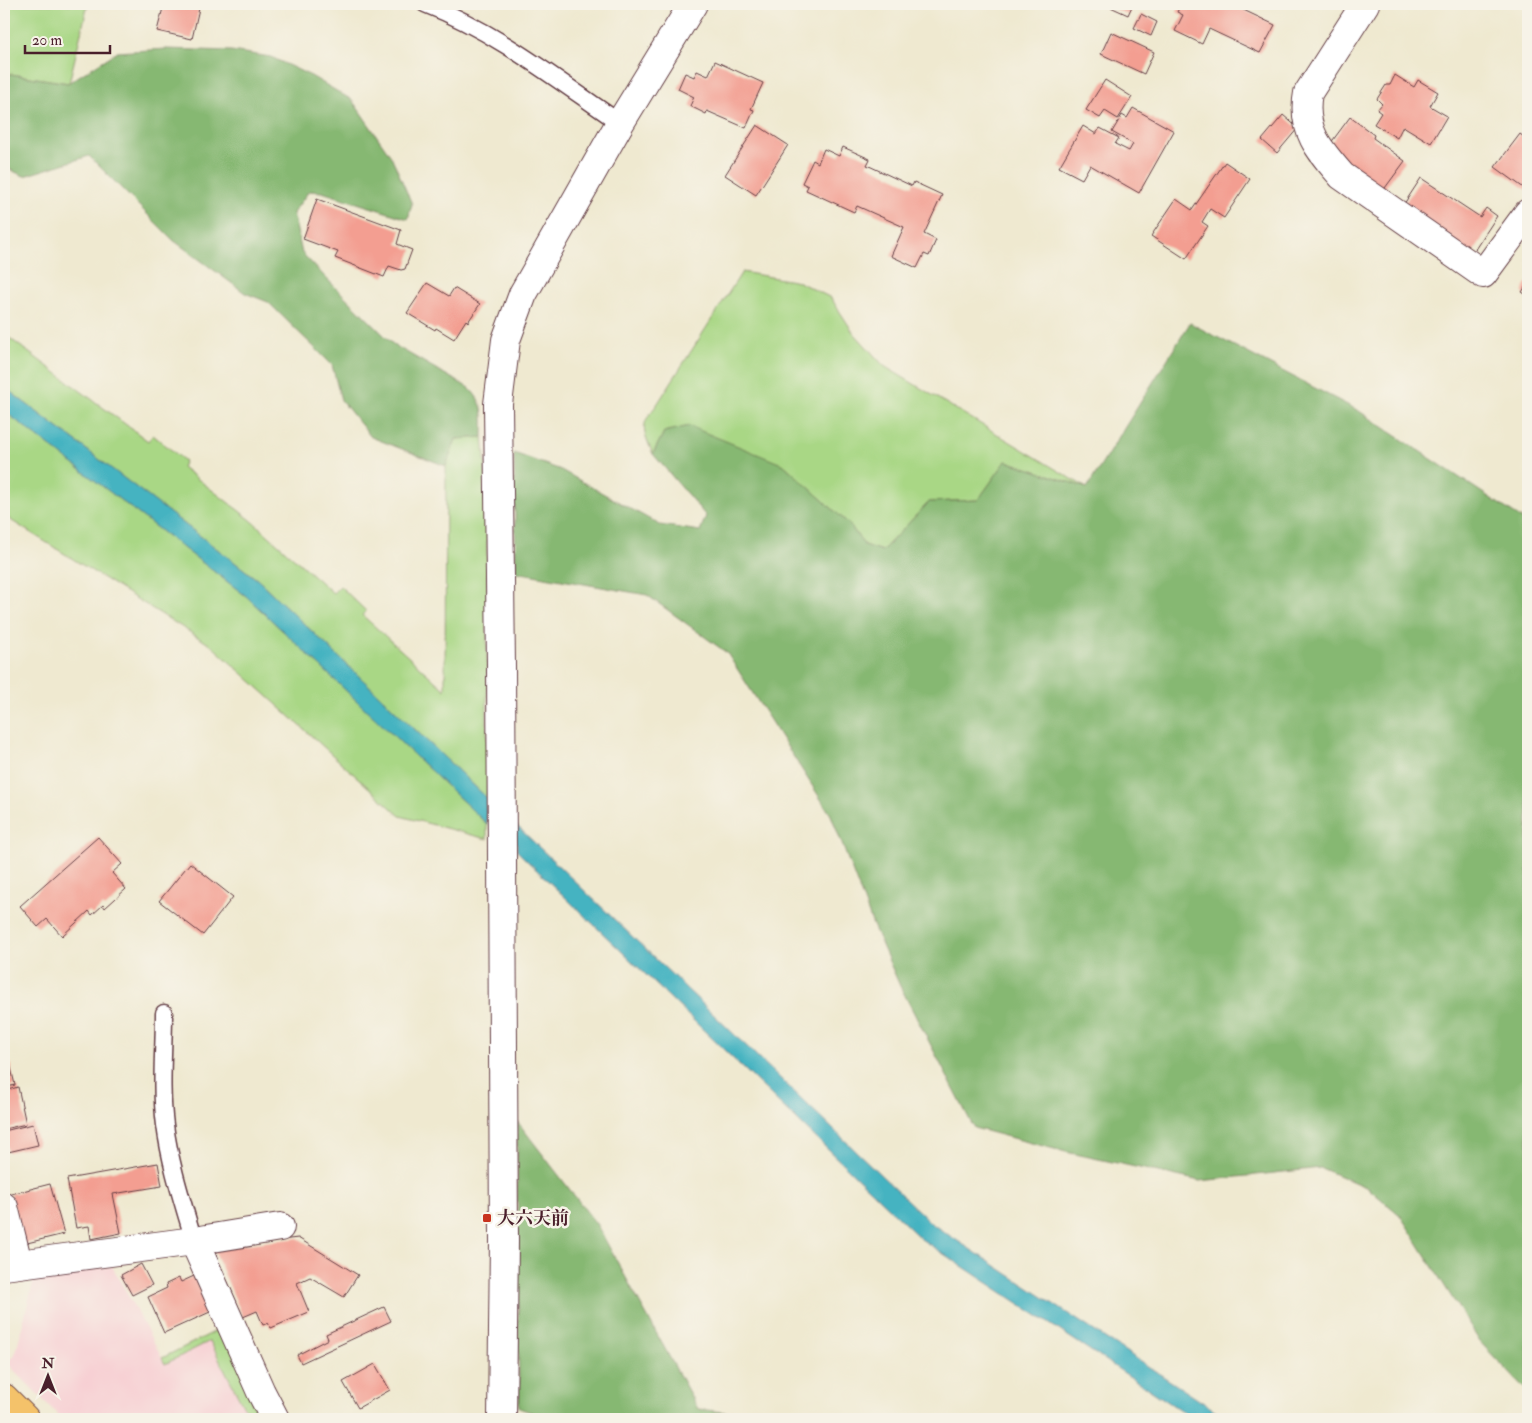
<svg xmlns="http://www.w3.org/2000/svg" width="1532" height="1423" font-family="'IM FELL Double Pica','Noto Serif JP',serif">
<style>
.built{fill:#f7cfd3}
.green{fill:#a9d785;stroke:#7a7b58}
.forest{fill:#86b872;stroke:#686c4e}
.water{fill:#45b3c1;stroke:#486976}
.building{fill:#f39e91}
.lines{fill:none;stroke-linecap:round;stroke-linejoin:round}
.service-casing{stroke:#633d44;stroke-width:19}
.minor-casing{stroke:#633d44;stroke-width:30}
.tertiary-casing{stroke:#633d44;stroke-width:30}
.trunk-casing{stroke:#633d44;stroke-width:30}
.service{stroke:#fff;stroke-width:16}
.minor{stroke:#fff;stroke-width:28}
.tertiary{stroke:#fff;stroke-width:28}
.trunk{stroke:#f4c26a;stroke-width:28}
.poi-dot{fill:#c8321e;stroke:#f7f3e8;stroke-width:2}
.labels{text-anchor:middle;stroke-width:5;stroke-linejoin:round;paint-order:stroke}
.poi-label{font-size:18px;font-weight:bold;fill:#4a1f2b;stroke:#f7f3e8;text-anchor:start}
</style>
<rect width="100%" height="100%" fill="#f7f3e8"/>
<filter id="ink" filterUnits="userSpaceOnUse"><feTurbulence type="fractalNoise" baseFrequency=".02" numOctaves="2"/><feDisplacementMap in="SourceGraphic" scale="10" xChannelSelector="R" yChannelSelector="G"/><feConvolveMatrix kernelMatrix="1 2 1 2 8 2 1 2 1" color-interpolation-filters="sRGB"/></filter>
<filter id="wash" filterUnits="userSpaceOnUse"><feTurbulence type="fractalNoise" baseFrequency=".0096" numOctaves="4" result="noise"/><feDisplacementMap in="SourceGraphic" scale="20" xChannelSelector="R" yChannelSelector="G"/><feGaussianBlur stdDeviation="1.12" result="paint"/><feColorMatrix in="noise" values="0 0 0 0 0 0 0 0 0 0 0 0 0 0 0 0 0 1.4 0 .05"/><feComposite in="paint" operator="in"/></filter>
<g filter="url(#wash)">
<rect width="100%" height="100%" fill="#efe9d0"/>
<path class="built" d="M112,1266l50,92 62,-31 43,92h-205l-55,-56 9,-11 19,-77z"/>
<path class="green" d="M4,4h84l-19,79 -65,-10z
M742,272l57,10 32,16 22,34 31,34 203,122 -81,-27 -28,39 -49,2 -47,49 -18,-6 -14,-20 -66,-60 -120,-33 -11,22c-10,-23 -14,-28 3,-48z
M4,334l144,107 5,-6 32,26 -3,6 69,53 82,73 7,-7 26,25 -4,4 83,75 1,-224 10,-27 27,-2 4,45v316l-229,-218 -254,-193z
M4,411l242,185 241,228v15l-87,-23 -188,-170 -208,-130z
M224,1327l43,92h-17l-40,-78 -45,23 -3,-6z"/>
<path class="forest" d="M166,49l65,2 40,6 40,19 41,24 40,58 20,46 -4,15 -86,-27 -13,-1 -16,22 9,40 23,24 69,68 75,43c17,17 14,27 14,49l-27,2 -10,27 -75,-29 -30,-37 -9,-35 -13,-13 -51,-50 -23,-9 -72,-53 -84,-84 -65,20 -20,-9v-94l64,10 49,-31z
M1190,323l169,88 169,112v869l-48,-50 -80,-127 -32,-27 -47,-20 -121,13 -134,-29 -92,-24 -74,-142 -27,-61 -42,-110 -104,-162 -80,-58 -131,-23 -2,-119 47,17 99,55 40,6 6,-15 -53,-62 11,-22 25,-6 95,39 66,60 14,20 18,6 47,-49 49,-2 28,-39 81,27z
M517,1121l80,104 101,184 87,10h-235l-31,-11z"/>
<path class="water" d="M4,387l254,193 229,218v26l-241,-228 -242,-185z
M516,825l416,399 296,195h-34l-273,-180 -404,-388z"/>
<g id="blocks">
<path class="building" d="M164,4h36l-8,35 -35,-8z
M1104,4h29l-5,11z
M1181,4l14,5 3,-5h33l44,21 -15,28 -51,-24 -7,15 -27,-13 8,-16 -6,-3z
M1141,14l16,8 -6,14 -17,-8z
M1111,32l43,20 -10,22 -43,-20z
M715,61l48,22 -12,26 3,1 -8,18 -39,-17 -1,3 -16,-8 4,-9 -16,-8 7,-16 9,4 3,-6 11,5z
M1395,75l19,12 4,-7 20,12 -8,14 17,10 -16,27 -28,-17 -6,12 -23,-14 7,-11 -4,-3 5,-6 -5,-5 9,-14h4z
M1105,80l27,17 -14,22 -13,-8 -5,7 -14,-8z
M1133,108l41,23 -35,62 -49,-28 -8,14 -23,-12 24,-41 13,8 4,-6 19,10 -4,6 14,7 4,-7 -21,-12 10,-17 5,3z
M1283,115l15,13 -21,25 -15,-13z
M1350,117l24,18 -1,3 32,23 -23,31 -51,-37 -1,-11z
M757,125l31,20 -32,50 -31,-20z
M1520,134l8,6v51l-33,-24z
M843,147l27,12 -3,6 45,21 2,-4 28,13 -18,39 12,6 -7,16 -5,-2 -7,14 -26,-12 13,-29 -47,-21 -3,6 -48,-22 2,-4 -6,-3 11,-23 5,3 6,-14 15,7z
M1225,162l25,17 -26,39 -14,-9 -8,13 6,4 -22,33 -35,-23 25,-37 16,11z
M1421,178l59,39 6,-9 11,8 -25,38 -70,-47z
M317,199l84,31 -4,14 15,6 -7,19 -4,1 -12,-4 -5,11 -49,-19 3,-6 -35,-13z
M427,283l22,13 5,-8 26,16 -12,18 -2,-2 -12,19 -18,-11 -1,2 -28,-17z
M1528,283v13l-6,-4z
M98,837l24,27 -10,9 14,16 -21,19 -2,-3 -11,10 -3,-4 -27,25 -15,-17 -9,8 -18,-21z
M190,863l43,34 -30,38 -44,-34z
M4,1038l11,47 -11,3z
M18,1087l8,37 -22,5v-38z
M33,1124l5,21 -30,7 -4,-21z
M158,1163l4,23 -49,8 8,39 -30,6 -2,-13 -13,2 -9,-49z
M50,1184l14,50 -41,10 -12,-50z
M298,1238l60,37 -14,22 -34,-20 -13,6 12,29 -38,16 -3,-5 -5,2 -6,-14 -14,6 -30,-69z
M141,1264l11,21 -20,10 -11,-20z
M194,1276l16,36 -46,21 -16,-36 19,-9 -1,-4 13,-6 2,4z
M384,1307l7,14 -90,42 -4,-8 31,-16 -2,-5z
M375,1364l15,26 -32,18 -15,-26z"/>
</g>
</g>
<g filter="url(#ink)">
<use href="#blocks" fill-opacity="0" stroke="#633d44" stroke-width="1"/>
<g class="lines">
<g class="service-casing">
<path id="service" d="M425,4c72,28 132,76 195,119
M164,1013c0,37 -4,75 1,112 5,39 18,78 29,116"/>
</g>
<g class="minor-casing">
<path id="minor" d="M1365,4l-57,89c-7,36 11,57 34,83l141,98 45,-61
M4,1207l14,56
M194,1241l86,-14
M4,1266l190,-25 67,151 14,27"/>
</g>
<g class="tertiary-casing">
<path id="tertiary" d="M502,1419l2,-178 -3,-576 -3,-261 8,-64 17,-46 97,-171 73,-119"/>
</g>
<g class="trunk-casing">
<path id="trunk" d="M4,1398l21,21"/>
</g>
<use href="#service" class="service"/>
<use href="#minor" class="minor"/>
<use href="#tertiary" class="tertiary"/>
<use href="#trunk" class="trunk"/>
</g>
</g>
<rect class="poi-dot" x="482" y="1213" width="10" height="10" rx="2.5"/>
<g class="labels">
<g class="poi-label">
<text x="497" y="1224">大六天前</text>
</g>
</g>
<rect width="1532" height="1423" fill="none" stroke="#f7f3e8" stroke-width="20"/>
<g transform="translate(48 1376)" stroke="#f7f3e8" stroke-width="4" paint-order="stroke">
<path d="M0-4L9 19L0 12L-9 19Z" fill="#4a1f2b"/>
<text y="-8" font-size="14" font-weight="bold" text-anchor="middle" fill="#4a1f2b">N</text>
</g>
<path d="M25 45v8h85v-8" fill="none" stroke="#4a1f2b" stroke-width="2.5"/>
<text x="32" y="45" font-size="15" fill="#4a1f2b" stroke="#f7f3e8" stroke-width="4" paint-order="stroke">20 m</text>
</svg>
